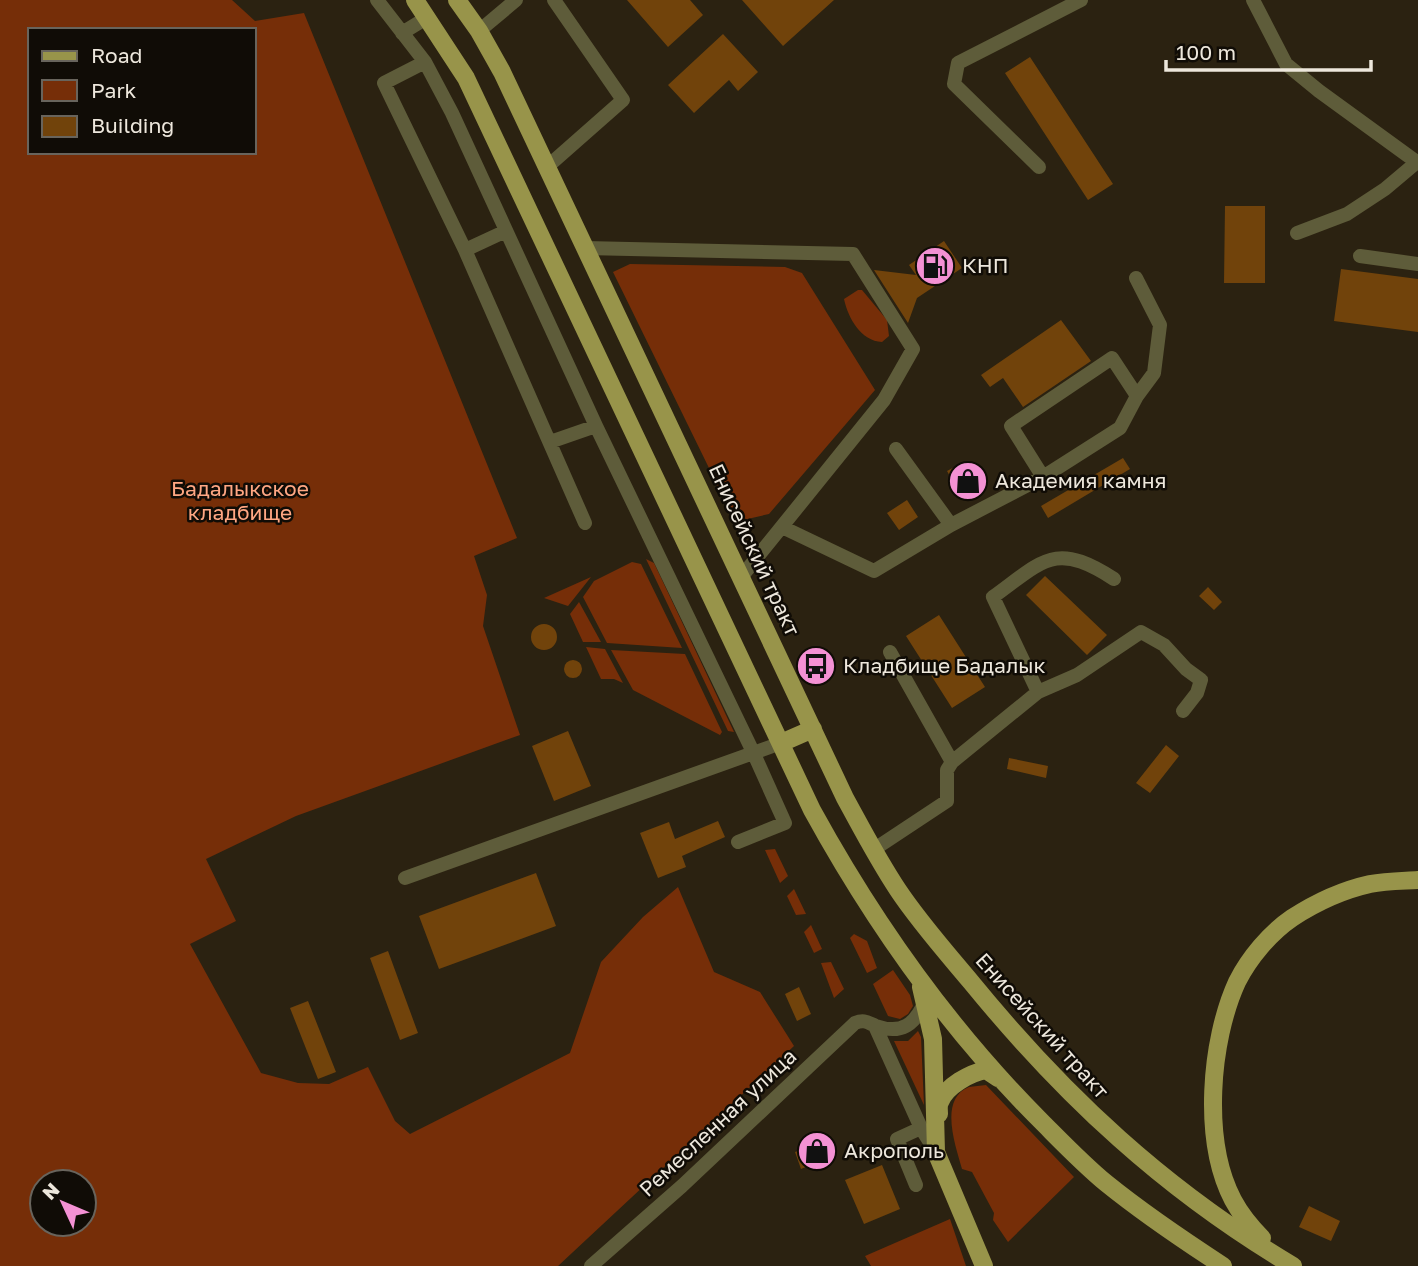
<svg xmlns="http://www.w3.org/2000/svg" width="1418" height="1266" font-family="'Golos Text',sans-serif">
<style>
.green{fill:#762e08;fill-rule:evenodd}
.building{fill:#71430b}
.lines{fill:none;stroke-linecap:round;stroke-linejoin:round}
.minor{stroke:#5e5c3a;stroke-width:14}
.major{stroke:#98944a;stroke-width:18}
.labels{text-anchor:middle;stroke-width:5;stroke-linejoin:round;paint-order:stroke}
.poi-label{font-size:21px;fill:#ede7dc;stroke:#100c06;text-anchor:start}
.park-label{font-size:21px;fill:#ffa783;stroke:#100c06}
.street-label{font-size:21px;fill:#ede7dc;stroke:#100c06}
</style>
<rect width="100%" height="100%" fill="#2b2211"/>
<path class="green" d="M0,0h232l23,21 49,-8 213,525 -43,18 13,39 -4,31 37,109 -224,81 -90,43 30,62 -46,23 71,129 37,10 31,1 39,-17 27,54 15,13 160,-81 31,-91 42,-45 35,-30 36,85 46,20 34,54 -236,220h-558zM30,30h224v122h-224zM42,1182h42v42h-42z
M630,264l155,3 17,6 73,117 -106,124 -26,6 -11,-5 -119,-243z
M858,290h4l25,30 2,16 -7,6c-21,-1 -34,-24 -38,-43z
M646,559l8,4 80,169 -6,-1z
M632,562l9,2 41,84 -75,-5 -24,-46 11,-16z
M591,577l-23,29 -24,-8z
M579,602l22,40h-18l-13,-28z
M586,647l19,2 18,34 -9,-4h-13z
M611,650l74,4 37,78 -2,3 -87,-45z
M775,849l13,27 -8,7 -15,-33z
M794,889l12,25 -10,1 -9,-19z
M811,925l11,24 -8,4 -10,-21z
M854,934l13,7 10,27 -10,5 -17,-35z
M831,962l13,27 -10,9 -13,-35z
M893,970l17,25 3,11 -5,8 -8,5 -12,-3 -15,-32z
M918,1031l3,6 3,68 -30,-64h14z
M986,1085l88,92 -66,65 -15,-22 1,-7 -22,-41 -10,-3c-6,-22 -24,-70 7,-82 5,-1 12,-1 17,-2z
M950,1219l16,47h-95l-6,-10z"/>
<path class="building" d="M627,0h63l13,15 -35,32z
M742,0h92l-51,46z
M723,34l35,38 -20,19 -9,-11 -35,33 -26,-28z
M1030,57l83,127 -25,16 -83,-127z
M1225,206h40v77h-41z
M944,241l18,27 -45,30 -9,25 -34,-53 42,5 -7,-10z
M1341,269l77,10v53l-84,-11z
M1061,320l30,41 -68,46 -20,-29 -13,9 -9,-12z
M1123,458l7,11 -82,49 -7,-12z
M962,463l11,21 -14,8 -12,-21z
M907,500l11,17 -19,13 -12,-17z
M1045,576l62,59 -20,20 -61,-60z
M1208,587l14,15 -8,8 -15,-14z
M939,615l46,72 -33,21 -46,-72z
M531 637a13 13 0 1 1 26 0a13 13 0 1 1-26 0Z
M564 669a9 9 0 1 1 18 0a9 9 0 1 1-18 0Z
M568,731l23,55 -37,15 -22,-55z
M1166,745l13,11 -29,37 -14,-10z
M1009,758l39,8 -2,12 -39,-9z
M718,821l7,16 -43,19 4,11 -28,11 -18,-45 29,-11 6,17z
M536,873l20,53 -117,43 -20,-53z
M388,951l30,82 -18,7 -30,-82z
M799,987l12,27 -14,7 -12,-27z
M308,1001l28,71 -18,7 -28,-71z
M815,1144l7,16 -21,9 -6,-17z
M882,1165l18,44 -36,15 -19,-44z
M1309,1206l31,15 -9,20 -32,-14z"/>
<g class="lines">
<path class="minor" d="M377,0l48,62 27,51 144,313 158,328 31,69 -47,19
M1253,0l33,64 33,27 99,72
M479,31l37,-31
M402,33l26,-16
M425,62l-41,21 81,167 120,273
M547,167l76,-67 -69,-100
M1039,167l-85,-83 4,-21 123,-63
M1297,233l50,-19 38,-25 32,-27
M585,248l268,6 60,95 -29,51 -142,176
M465,250l41,-19
M1360,256l58,8
M1136,278l24,47 -6,48 -17,23
M550,442l46,-16
M896,449l55,76
M782,527l92,44 77,-46 92,-48 77,-49 17,-32 -25,-38 -101,68 32,51
M890,652l62,110
M1038,692l-45,-95c51,-37 62,-56 121,-18
M873,850l74,-49v-31l5,-8 86,-70 39,-17 64,-43 23,13 22,24 15,11 -4,13 -14,18
M405,878l376,-135
M875,1026l46,102 15,24
M916,1185l-19,-46 24,-11 5,8
M591,1266l91,-80 173,-163c10,-4 13,0 21,3 26,9 39,-2 49,-24"/>
<path class="major" d="M415,0l51,78 346,732c62,113 137,219 229,311 21,21 42,43 65,62 37,30 77,57 117,83
M457,0l22,31 23,41 343,726c17,31 33,62 53,92 22,33 48,62 73,92 94,115 194,208 322,284
M781,743l32,-14
M921,987l12,52 3,113 48,114
M939,1114c0,-4 -1,-8 1,-12 6,-16 30,-29 46,-32l12,8
M1262,1238c-12,-12 -21,-23 -29,-38 -31,-59 -23,-159 4,-218 12,-24 33,-49 55,-64 23,-15 51,-28 78,-34 16,-3 32,-3 48,-4"/>
</g>
<defs>
<g id="fuel-disc" transform="scale(2.0125)"><circle r="9.5" fill="#f491d4" stroke="#100c06"/><path d="M-5.5-6h7V0h2V4h1.3V-2.5L3-4.5l.8-.8L6-3V5H2.5V1h-1V6h-7ZM-4.2-4.7v3.2H.2V-4.7Z" fill="#111"/></g>
<g id="shop-disc" transform="scale(2.0125)"><circle r="9.5" fill="#f491d4" stroke="#100c06"/><path d="M-5-2.5h2.3a2.7 3.5 0 0 1 5.4 0H5L5.5 6h-11ZM-1.5-2.5h3a1.5 2.3 0 0 0-3 0Z" fill="#111"/></g>
<g id="bus-disc" transform="scale(2.0125)"><circle r="9.5" fill="#f491d4" stroke="#100c06"/><path d="M-5-6H5V4H4V6H2V4H-2V6H-4V4H-5ZM-3.5-4V0h7V-4ZM-3.5 1.2v1.5H-2V1.2ZM2 1.2v1.5H3.5V1.2Z" fill="#111"/></g>
</defs>
<g fill-rule="evenodd">
<use href="#fuel-disc" x="935" y="266"/>
<use href="#shop-disc" x="968" y="481"/>
<use href="#bus-disc" x="816" y="666"/>
<use href="#shop-disc" x="817" y="1151"/>
</g>
<g class="labels">
<g class="poi-label">
<text x="962" y="273">КНП</text>
<text x="995" y="488">Академия камня</text>
<text x="843" y="673">Кладбище Бадалык</text>
<text x="844" y="1158">Акрополь</text>
</g>
<g class="park-label">
<text x="240" y="496">Бадалыкское<tspan x="240" dy="24">кладбище</tspan></text>
</g>
<g class="street-label">
<text transform="translate(754 550) rotate(65)" y="7">Енисейский тракт</text>
<text transform="translate(1042 1026) rotate(48)" y="7">Енисейский тракт</text>
<text transform="translate(718 1123) rotate(-43)" y="7">Ремесленная улица</text>
</g>
</g>
<rect x="28" y="28" width="228" height="126" fill="#100c06" stroke="#68645c" stroke-width="2"/>
<rect x="42" y="51" width="35" height="10" fill="#98944a" stroke="#68645c" stroke-width="2"/>
<text x="91" y="63" font-size="21" fill="#ede7dc">Road</text>
<rect x="42" y="80" width="35" height="21" fill="#762e08" stroke="#68645c" stroke-width="2"/>
<text x="91" y="98" font-size="21" fill="#ede7dc">Park</text>
<rect x="42" y="116" width="35" height="21" fill="#71430b" stroke="#68645c" stroke-width="2"/>
<text x="91" y="133" font-size="21" fill="#ede7dc">Building</text>
<g transform="translate(63 1203) rotate(314)"><circle r="33" fill="#100c06" stroke="#68645c" stroke-width="2"/>
<path d="M0-5L12 26L0 18L-12 26Z" fill="#f491d4"/>
<text y="-10" font-size="19" font-weight="bold" text-anchor="middle" fill="#ede7dc">N</text>
</g>
<path d="M1166 60v10h205v-10" fill="none" stroke="#ede7dc" stroke-width="3.5"/>
<text x="1176" y="60" font-size="21" fill="#ede7dc" stroke="#100c06" stroke-width="5" paint-order="stroke">100 m</text>
</svg>
